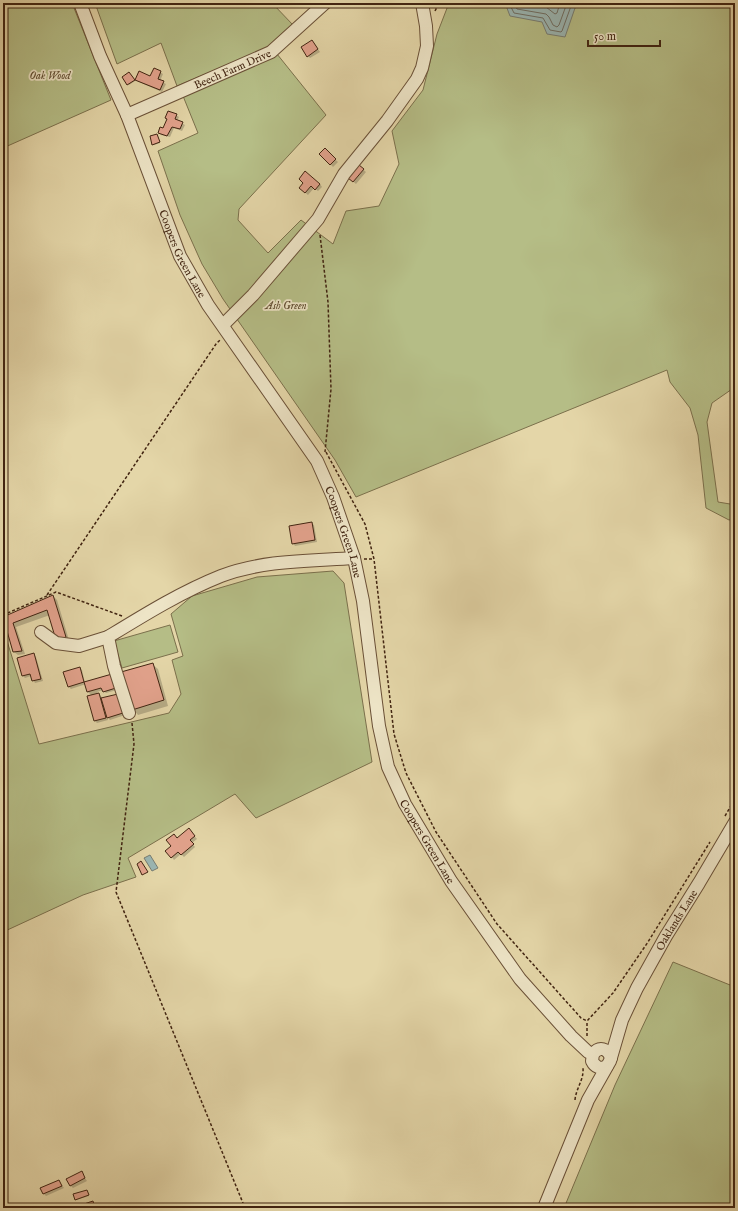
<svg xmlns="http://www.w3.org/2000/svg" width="738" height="1211" font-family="'IM FELL English',serif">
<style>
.green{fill:#b5bd86;stroke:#7b704c}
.water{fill:#9ab6b3;stroke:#767c72}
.shadow{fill:#0003}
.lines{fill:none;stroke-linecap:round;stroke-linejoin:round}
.shore{stroke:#6e6d62;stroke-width:1}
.building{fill:#e2a28c;stroke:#412411}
.minor-casing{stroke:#6a5037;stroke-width:14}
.path{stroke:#412411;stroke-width:1.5;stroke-dasharray:3 2;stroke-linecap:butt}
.minor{stroke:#ede4c6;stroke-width:12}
.labels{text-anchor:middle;stroke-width:3.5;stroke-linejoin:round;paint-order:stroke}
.street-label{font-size:11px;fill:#412411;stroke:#ede4c6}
.park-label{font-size:11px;font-style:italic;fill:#5e4a2e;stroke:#ede4c6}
</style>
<rect width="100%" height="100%" fill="#e4d6a8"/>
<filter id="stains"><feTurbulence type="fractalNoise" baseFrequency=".005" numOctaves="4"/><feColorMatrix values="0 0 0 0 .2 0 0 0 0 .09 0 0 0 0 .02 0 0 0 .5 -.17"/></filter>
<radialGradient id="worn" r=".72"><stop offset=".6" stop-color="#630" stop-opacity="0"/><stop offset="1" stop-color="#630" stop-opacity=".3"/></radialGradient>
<path class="green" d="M3,3h69l39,97 -108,48z
M95,3h177l21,22 -28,24 -88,37 -16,-43 -44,21z
M449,3h286v384l-23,16 -5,19 11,80 12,2 5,-1v16l-6,1 -23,-12 -8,-73 -8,-27 -20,-26 -3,-12 -311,127 -21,-37 -112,-161 -21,-35 -22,-49 -22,-64 40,-18 -15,-37 94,-42 49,61 -87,94 -1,11 30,33 33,-33 32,24 13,-33 33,-5 20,-42 -7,-33 31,-41 14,-56z
M333,571l11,12 28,179 -116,56 -21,-24 -107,64 8,19 -53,18 -80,37v-304l36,116 130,-31 12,-19 -9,-34 11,-4 -12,-42 21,-18 65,-19z
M170,625l8,27 -56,16 -8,-27z
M673,962l62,25v221h-171l51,-123z"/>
<path class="water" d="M505,3h81l-11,5 -10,29 -18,-3 -5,-12 -32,-6z
M150,855l8,13 -6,3 -8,-13z"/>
<path class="shadow" d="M314,43l6,9 -10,6 -2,-2z
M160,72l3,2 -3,7 6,3 -4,8 -23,-10 -3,-2 15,-3z
M130,74l5,7 -6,4 -1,-1z
M176,115l3,2 -2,4 8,4 -3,6 -8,-3 -4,9 -9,-2 -2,-3 4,-3 5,-10z
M157,135l3,8 -6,2 -1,-1z
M325,150l13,12 -5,5 -12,-13z
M359,166l7,6 -10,12 -7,-6z
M305,183l15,1 2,3 -4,4 -4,-3 -6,7 -8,-7z
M311,523l3,2 3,17 -22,4 -2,-3z
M53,596l4,4 12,40 -9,3 -10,-28 -34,12 9,27 -7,1 -4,-3 -11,-34z
M34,654l2,3 7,24 -8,2 -4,-7 -6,2 -2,-2z
M152,664l6,5 10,37 -30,9 -5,-6z
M80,668l2,2 3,13 27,-8 5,15 -11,3 -3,-3 -6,2 4,4 1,3 16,-4 7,20 -15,5 -4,-4 2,4 -11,3 -2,-2 -7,-24 4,-1 -4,-4 -2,-8 -15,5 -3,-3z
M189,829l8,10 -5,4 3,4 -11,10 -3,-3 -7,6 -7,-9z
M81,1172l6,9 -14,7 -3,-3z
M59,1181l5,7 -18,8 -2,-2z
M88,1192l1,4 -13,4 -1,-1z"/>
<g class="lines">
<path class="shore" d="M509,3l5,10 29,5 7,12 11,2 1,-1 9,-25 5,-3
M514,3l3,6 29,5 3,3 4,8 4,2 2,-2 8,-22
M521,3l25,4 9,7 2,-1 3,-10"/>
</g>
<path class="building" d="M312,40l6,9 -11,8 -6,-10z
M154,68l7,3 -3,8 6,2 -4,9 -25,-10 4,-9 11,5z
M129,72l6,8 -8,5 -5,-8z
M168,111l9,3 -2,5 8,3 -3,7 -8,-2 -5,9 -9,-3 2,-6 3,1 4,-9 -2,-1z
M157,134l3,8 -8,3 -2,-9z
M325,148l11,11 -6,6 -11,-11z
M359,165l5,4 -11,13 -5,-4z
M305,171l15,13 -5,6 -4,-4 -6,7 -6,-5 4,-5 -4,-4z
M312,522l3,18 -23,4 -3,-18z
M53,595l13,42 -10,3 -9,-30 -34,13 9,28 -9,1 -10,-35z
M34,653l7,26 -9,2 -2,-7 -8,2 -5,-18z
M153,663l11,37 -32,10 -11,-38z
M80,667l4,15 -16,5 -5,-15z
M112,674l4,14 -13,4 -2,-4 -14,4 -3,-10z
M99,693l7,25 -12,3 -7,-25z
M118,694l5,19 -16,5 -6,-20z
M189,828l6,8 -5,4 4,4 -13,11 -3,-3 -7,6 -6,-7 6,-5 -5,-6 8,-6 3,4z
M141,861l7,11 -6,3 -5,-11z
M82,1171l3,7 -15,8 -4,-7z
M59,1180l3,6 -19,8 -3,-6z
M87,1190l2,5 -14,5 -2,-6z
M93,1201l2,7h-16l-1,-2z"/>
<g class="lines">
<g class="minor-casing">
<g id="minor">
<path id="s1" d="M80,3l20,53 27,59 53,141 28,49 109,156 16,36 21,61 9,43 16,125 9,41 17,37 46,77 69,98 51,57 17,16 5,2"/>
<path id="s2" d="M127,115l144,-63 54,-49"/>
<path d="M223,325l30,-30 65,-76 26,-45 43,-53 30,-42 5,-11 5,-22 -1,-20 -4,-23"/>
<path d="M41,632l15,11 23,3 29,-9"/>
<path d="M129,713l-15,-47 -6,-29c36,-22 73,-45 113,-61 42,-16 89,-15 133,-18"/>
<path d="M607,1066c-6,4 -12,1 -15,-5l1,-7c6,-8 15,-6 18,4"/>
<path id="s3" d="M544,1208l44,-108 22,-39 12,-41 15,-32 29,-52 33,-53 36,-61"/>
</g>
</g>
<path class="path" d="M435,11l4,-8
M320,235l8,67 3,87 -6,63
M326,452l39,72 9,35 20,175 12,39 30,59 61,92 84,94 6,3 26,-28 35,-51 62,-100
M364,559h10
M47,595l169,-251 4,-4
M3,615l53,-23 66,24
M132,723l2,21 -18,148 129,316
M725,816l10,-17
M587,1036v-14
M575,1100c1,-12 9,-20 8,-32"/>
<use href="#minor" class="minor"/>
</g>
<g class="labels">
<g class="street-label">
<text dy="4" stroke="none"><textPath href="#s2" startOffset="115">Beech Farm Drive</textPath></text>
<text dy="4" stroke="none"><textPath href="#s1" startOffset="271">Coopers Green Lane</textPath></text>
<text dy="4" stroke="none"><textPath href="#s1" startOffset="595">Coopers Green Lane</textPath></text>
<text dy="4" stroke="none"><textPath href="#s1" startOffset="919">Coopers Green Lane</textPath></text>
<text dy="4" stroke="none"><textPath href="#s3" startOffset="318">Oaklands Lane</textPath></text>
</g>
<g class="park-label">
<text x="50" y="79">Oak Wood</text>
<text x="286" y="309">Ash Green</text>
</g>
</g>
<rect width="738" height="1211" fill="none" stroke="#e4d6a8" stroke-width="16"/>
<rect x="4" y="4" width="730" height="1203" fill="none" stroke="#412411" stroke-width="2"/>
<rect x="8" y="8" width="722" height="1195" fill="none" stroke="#412411"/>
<path d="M588 40v6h72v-6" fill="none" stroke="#412411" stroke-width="2"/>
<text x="594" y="40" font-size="12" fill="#412411" stroke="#ede4c6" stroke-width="3" paint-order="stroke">50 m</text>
<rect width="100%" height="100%" filter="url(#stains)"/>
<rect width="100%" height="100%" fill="url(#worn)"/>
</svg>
